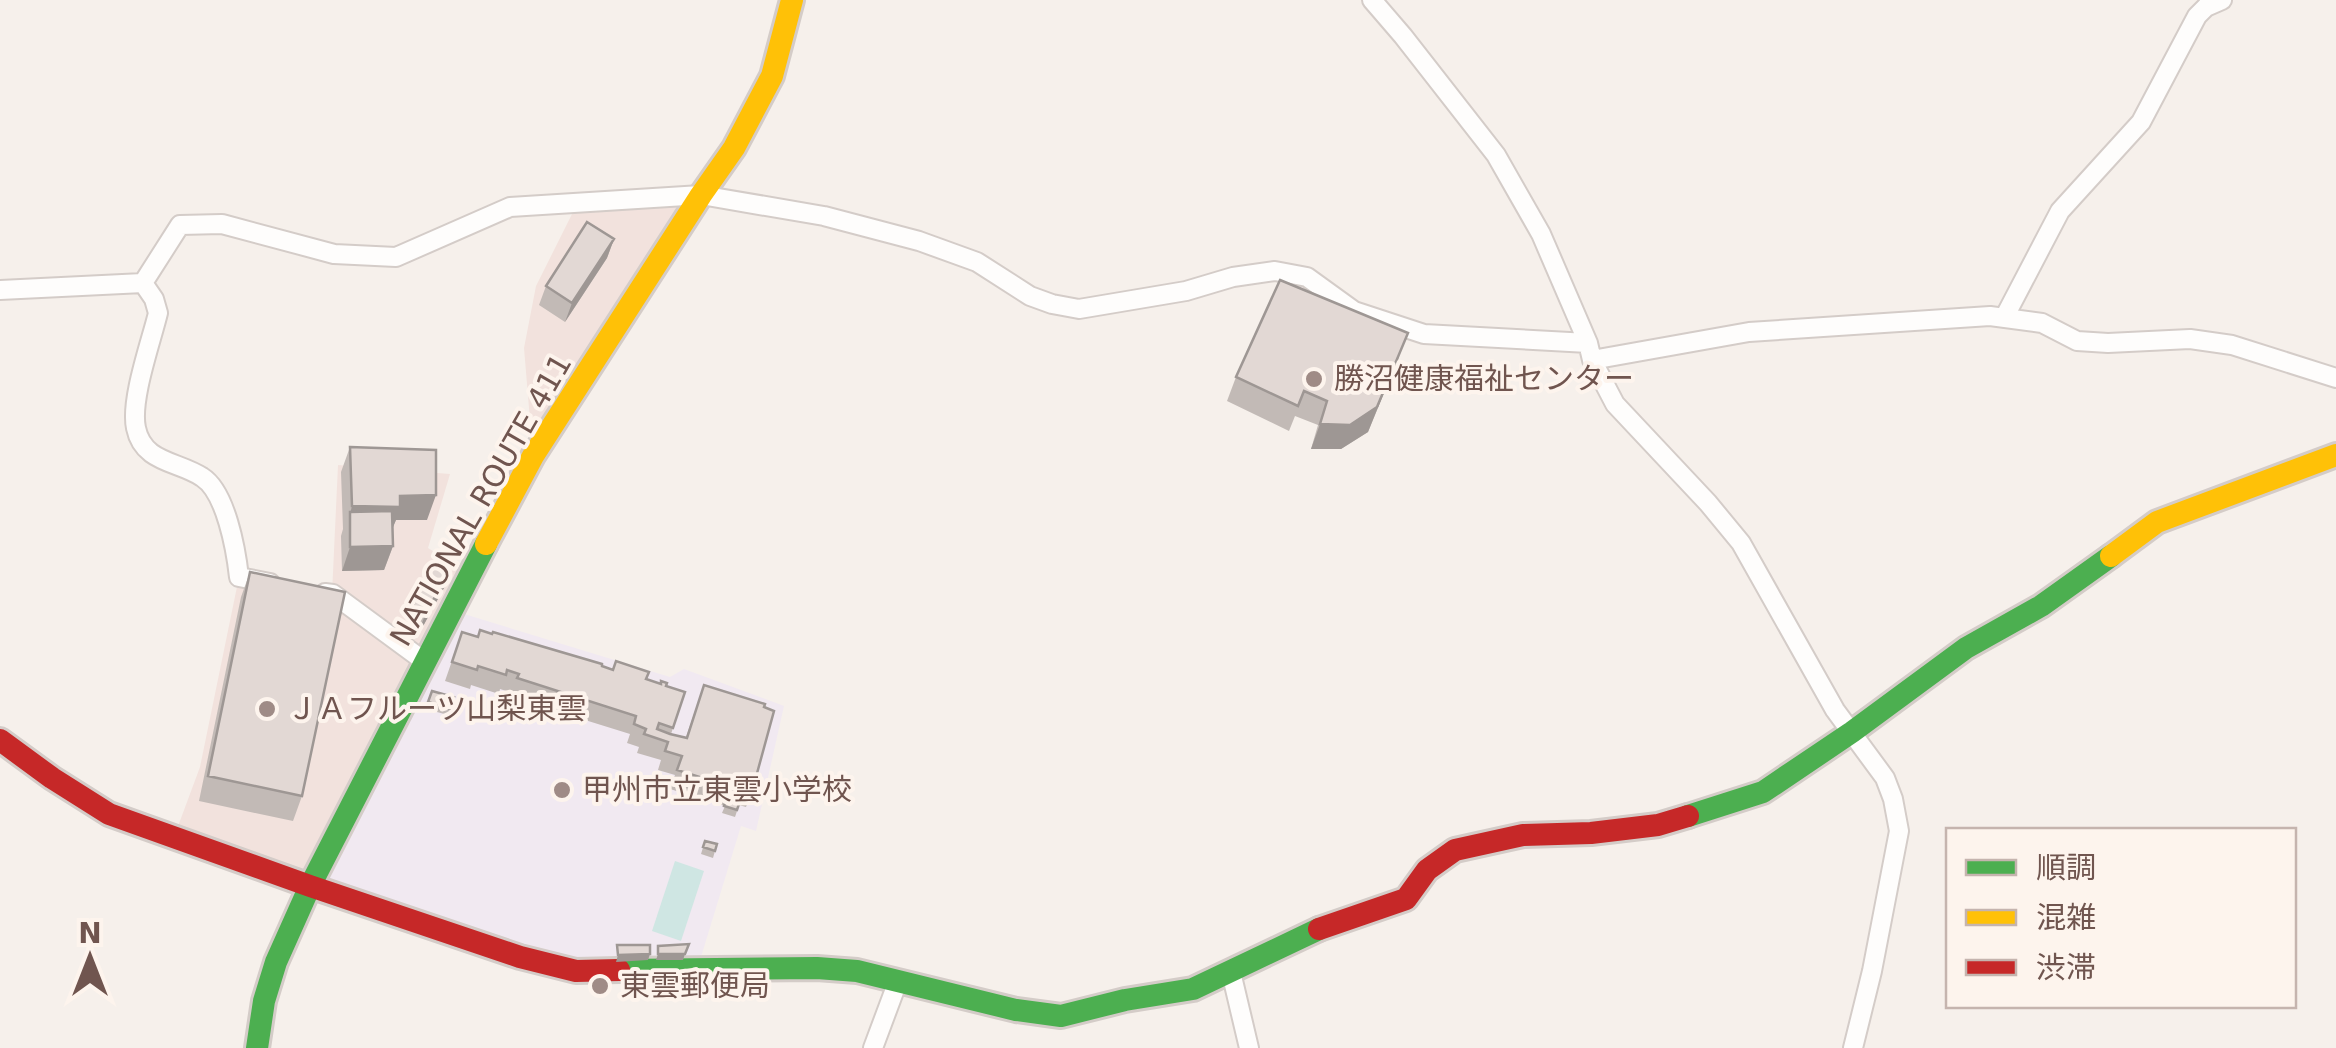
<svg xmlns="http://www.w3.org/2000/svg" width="2336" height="1048" font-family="'DejaVu Sans','Noto Sans JP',sans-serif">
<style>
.commercial{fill:#f2e2dd}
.education{fill:#f1e9f1}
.water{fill:#cfe6e3}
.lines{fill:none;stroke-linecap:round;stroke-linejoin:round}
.street-casing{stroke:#d4ccc8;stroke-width:22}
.fast-casing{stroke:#d4ccc8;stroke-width:28}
.slow-casing{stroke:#d4ccc8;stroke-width:28}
.jam-casing{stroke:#d4ccc8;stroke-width:28}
.street{stroke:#fefdfc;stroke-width:18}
.fast{stroke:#4caf50;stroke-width:22}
.slow{stroke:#ffc107;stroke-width:22}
.jam{stroke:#c62828;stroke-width:22}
.wall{fill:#c2bab6}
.shaded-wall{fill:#9e9794}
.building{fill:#e2d8d4;stroke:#9e9794;stroke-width:2.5}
.poi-dot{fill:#9f8b86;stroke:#fdf4ed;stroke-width:4}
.labels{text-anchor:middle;stroke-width:8;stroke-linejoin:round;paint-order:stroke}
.poi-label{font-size:30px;fill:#70554f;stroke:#fdf4ed;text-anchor:start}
.street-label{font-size:30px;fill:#70554f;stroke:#fdf4ed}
</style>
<rect width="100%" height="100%" fill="#f6f0eb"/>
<path class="commercial" d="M701,195l-168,261 -9,-108 12,-62 42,-84z
M338,465l112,9 -22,74 42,26 -160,312 -136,-49 26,-70 39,-190 93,17z"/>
<path class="education" d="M451,610l219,67 14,-8 100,37 -28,125 -15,-5 -44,144 -121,1 -266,-85z"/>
<path class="water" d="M675,861l29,10 -23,70 -29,-10z"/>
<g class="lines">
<g class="street-casing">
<path id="street" d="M1372,0l31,36 93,119 45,79 47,109 4,17 23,44 93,99 33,40 94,167 50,68 8,21 6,32 -27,140 -19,77
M143,283l37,-58 42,-1 112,30 62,3 114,-50 191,-12 123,21 95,25 58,21 53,34 22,8 27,5 107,-18 47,-14 42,-6 32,6 47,34 70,23 164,9
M143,283l11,16 4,14c-7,29 -28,87 -22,115 7,35 42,33 66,49 24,15 34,73 37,100l31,6
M0,290l143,-7
M2004,318l56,-107 81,-89 56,-106 9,-9 16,-7
M1592,360l157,-28 241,-16 52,7 35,18 31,2 82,-4 42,6 104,33
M325,593l8,1 91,67
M1231,972l18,76
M873,1048l25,-67"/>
</g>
<g class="fast-casing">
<path id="fast" d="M1688,816l75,-24 89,-60 114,-84 75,-42 70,-50
M619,970l198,-2 40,3 159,39 45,6 64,-16 68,-11 126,-60
M257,1048l7,-47 12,-39 34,-76 176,-342"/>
</g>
<g class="slow-casing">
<path id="slow" d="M486,544l47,-88 168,-261 33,-47 38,-72 20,-76
M2111,556l46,-34 179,-67"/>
</g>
<g class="jam-casing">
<path id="jam" d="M0,740l52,38 57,36 201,72 210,71 56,14 43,-1
M1319,929l87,-30 21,-29 28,-20 68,-15 68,-2 67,-8 30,-9"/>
</g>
<use href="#street" class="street"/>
<use href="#fast" class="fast"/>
<use href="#slow" class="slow"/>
<use href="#jam" class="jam"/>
</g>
<path class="wall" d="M614,239l-7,19 -42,64 -26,-17 7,-19z
M1399,357l-31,75 -27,17h-30l7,-24 -23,-9 -6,15 -62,-30 9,-24z
M350,447l77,73h-31l-4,9 1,17 -9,24 -42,1 -1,-35 2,-7 -2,-57z
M250,572l52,224 -9,25 -94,-20 42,-204z
M445,586l-29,53 -13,-7 9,-25z
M462,632l140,34 64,20 7,42 -2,6 15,3 18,-52 49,103 -7,19 -7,-2 -4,12 -13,-4 3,-7 -55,-17 5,-14 -17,-5 3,-10 -24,-7 2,-6 -12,-4 3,-9 -119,-37 1,-4 -12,-4 -1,5 -28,-9 -1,4 -25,-8z
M432,691l22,6 -6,18 -22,-6z
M705,841l12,3 -4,14 -12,-4z"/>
<path class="shaded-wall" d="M614,239l-7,19 -42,64 7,-19z
M1408,333l-40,99 -27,17h-30l9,-25z
M436,495l-9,25h-31l-5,12 -41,-18 2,-8 48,-10z
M393,546l-9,24 -42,1 8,-24z
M454,562l-9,24 -29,53 9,-24z
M650,954l-2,6 -32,2 2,-7z
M658,954h27l-2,6h-27z"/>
<path class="building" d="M587,222l27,17 -42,64 -26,-17z
M1280,280l128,53 -31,74 -27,18 -30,-1 7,-23 -23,-10 -6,15 -62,-29z
M350,447l86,3v45l-36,1v11l-48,-1z
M392,511l1,35 -43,1v-35z
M440,554l14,8 -29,53 -13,-8z
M250,572l95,20 -43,204 -94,-20z
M480,630l12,4 1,-2 109,32v2l11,4 3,-9 33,11 -3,7 15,5v-3l6,2 -1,3 19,6 -12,36 -14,-5 -2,6 13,5 17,4 17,-53 61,19 -1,3 10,4 -21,77 -13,-4 -2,5 -61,-19 5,-14 -17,-5 3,-9 -24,-8 2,-5 -12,-5 2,-8 -119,-38 2,-4 -12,-4 -1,5 -28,-9 -1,4 -25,-8 10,-30 16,5z
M432,691l22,6 -4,12 -22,-7z
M726,800l13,4 -2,6 -13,-4z
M705,841l12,3 -2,7 -12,-4z
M689,944l-4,10h-27v-8z
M617,945h33v9l-32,1z"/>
<g class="poi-dot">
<circle cx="1314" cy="379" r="10"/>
<circle cx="267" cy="709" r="10"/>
<circle cx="562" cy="790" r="10"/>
<circle cx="600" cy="986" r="10"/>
</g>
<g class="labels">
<g class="poi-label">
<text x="1334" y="389">勝沼健康福祉センター</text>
<text x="287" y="719">ＪＡフルーツ山梨東雲</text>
<text x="582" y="800">甲州市立東雲小学校</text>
<text x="620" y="996">東雲郵便局</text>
</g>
<g class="street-label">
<text transform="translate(481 500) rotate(-60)" y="10">NATIONAL ROUTE 411</text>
</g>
</g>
<rect x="1946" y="828" width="350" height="180" fill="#fdf4ed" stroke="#c5b4ae" stroke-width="2.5"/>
<rect x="1966" y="860" width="50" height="15" fill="#4caf50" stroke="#c5b4ae" stroke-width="2.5"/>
<text x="2036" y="878" font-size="30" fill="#70554f">順調</text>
<rect x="1966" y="910" width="50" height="15" fill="#ffc107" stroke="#c5b4ae" stroke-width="2.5"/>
<text x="2036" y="928" font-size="30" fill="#70554f">混雑</text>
<rect x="1966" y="960" width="50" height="15" fill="#c62828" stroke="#c5b4ae" stroke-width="2.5"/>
<text x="2036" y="978" font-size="30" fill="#70554f">渋滞</text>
<g transform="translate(90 958)" stroke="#fdf4ed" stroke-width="8" paint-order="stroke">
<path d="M0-8L18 38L0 25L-18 38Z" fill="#70554f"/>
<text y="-15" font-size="28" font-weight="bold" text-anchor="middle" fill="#70554f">N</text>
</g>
</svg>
